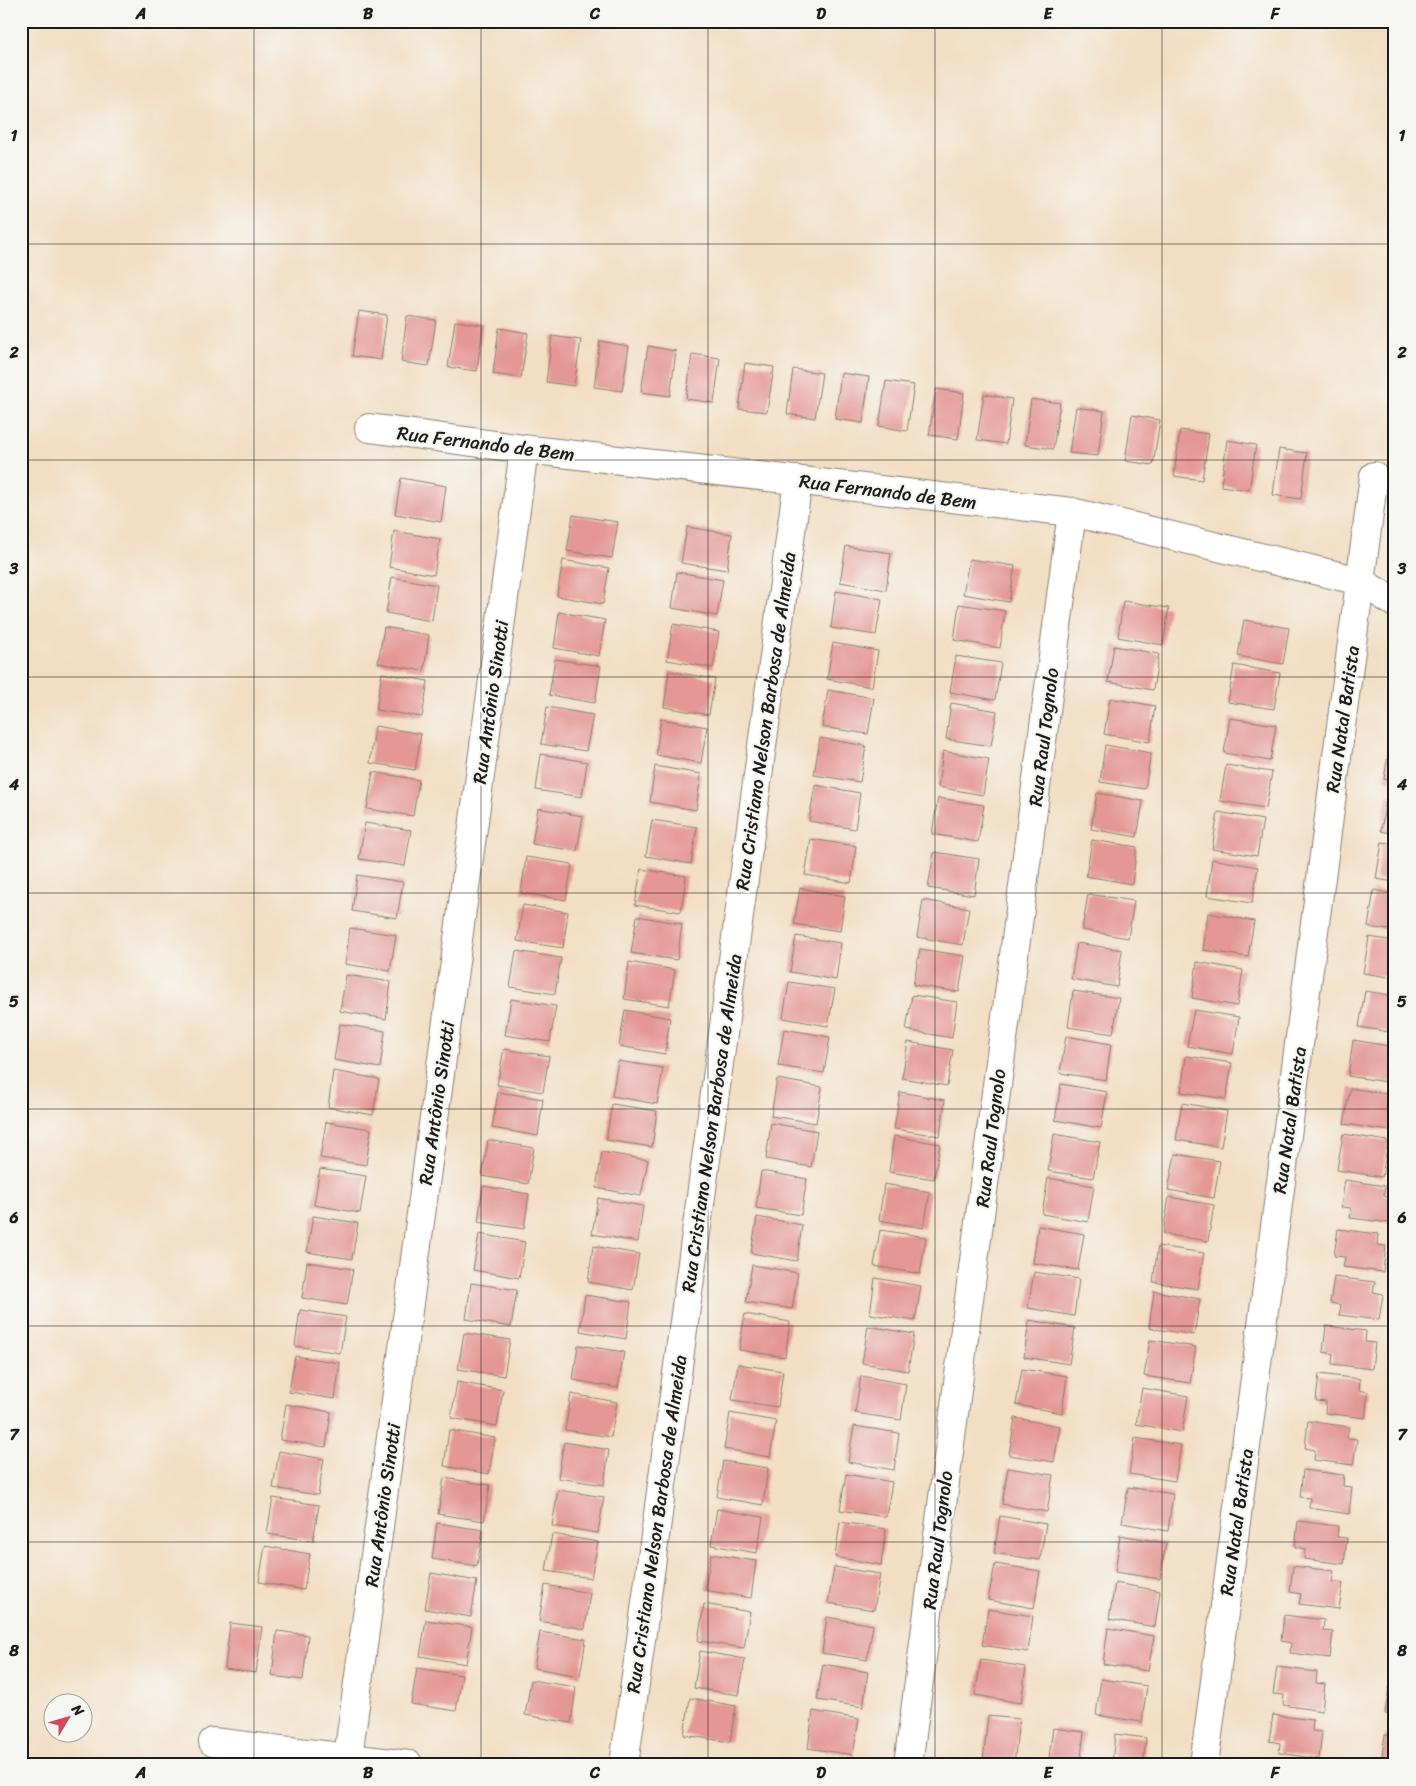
<svg xmlns="http://www.w3.org/2000/svg" width="1416" height="1786" font-family="Sriracha,sans-serif">
<style>
.building{fill:#e49794}
.lines{fill:none;stroke-linecap:round;stroke-linejoin:round}
.street-casing{stroke:#877d70;stroke-width:30}
.street{stroke:#fff;stroke-width:28}
.grid{fill:none;stroke:#1c1c1c;stroke-width:1;stroke-opacity:0.55}
.labels{text-anchor:middle;stroke-width:5;stroke-linejoin:round;paint-order:stroke}
.street-label{font-size:19px;fill:#1c1c1c;stroke:#f6f6f2}
.neatline{fill:none;stroke:#1c1c1c;stroke-width:2}
.grid-label{font-size:16px;text-anchor:middle;font-weight:bold;fill:#1c1c1c}
</style>
<rect width="100%" height="100%" fill="#f6f6f2"/>
<filter id="ink" filterUnits="userSpaceOnUse"><feTurbulence type="fractalNoise" baseFrequency=".02" numOctaves="2"/><feDisplacementMap in="SourceGraphic" scale="10" xChannelSelector="R" yChannelSelector="G"/><feConvolveMatrix kernelMatrix="1 2 1 2 8 2 1 2 1" color-interpolation-filters="sRGB"/></filter>
<filter id="wash" filterUnits="userSpaceOnUse"><feTurbulence type="fractalNoise" baseFrequency=".0096" numOctaves="4" result="noise"/><feDisplacementMap in="SourceGraphic" scale="20" xChannelSelector="R" yChannelSelector="G"/><feGaussianBlur stdDeviation="1.12" result="paint"/><feColorMatrix in="noise" values="0 0 0 0 0 0 0 0 0 0 0 0 0 0 0 0 0 1.4 0 .05"/><feComposite in="paint" operator="in"/></filter>
<g filter="url(#wash)">
<rect width="100%" height="100%" fill="#f2dec3"/>
<g id="blocks">
<path class="building" d="M359,311l28,4 -6,45 -29,-4z
M407,316l29,4 -7,46 -28,-4z
M455,321l28,4 -6,46 -29,-4z
M499,328l29,5 -7,45 -28,-4z
M552,336l29,4 -7,46 -28,-4z
M600,341l29,5 -7,45 -28,-4z
M648,346l28,5 -6,45 -29,-4z
M692,354l28,4 -6,45 -28,-4z
M745,363l29,4 -7,45 -28,-3z
M793,369l29,4 -7,45 -28,-4z
M841,373l28,4 -6,46 -28,-4z
M886,381l28,4 -7,46 -28,-5z
M936,389l28,4 -6,46 -29,-4z
M984,394l28,5 -6,45 -29,-4z
M1031,399l29,4 -7,46 -28,-4z
M1076,407l28,4 -6,45 -29,-3z
M1132,415l28,5 -7,45 -28,-4z
M1180,430l29,4 -7,46 -28,-4z
M1227,440l29,5 -7,45 -28,-4z
M1279,449l28,4 -6,46 -28,-4z
M401,478l45,8 -5,36 -46,-8z
M573,515l45,7 -6,36 -45,-7z
M687,527l45,7 -5,36 -46,-7z
M394,531l46,8 -6,36 -45,-8z
M846,546l45,7 -5,37 -46,-8z
M969,559l46,7 -6,36 -46,-8z
M563,560l46,8 -6,36 -46,-8z
M677,572l46,8 -6,36 -45,-8z
M392,577l45,8 -5,36 -46,-8z
M836,591l46,8 -6,36 -45,-7z
M1123,601l46,7 -6,37 -45,-8z
M959,604l46,7 -5,37 -46,-8z
M559,612l46,8 -6,36 -45,-8z
M1244,620l45,8 -6,36 -45,-8z
M673,624l46,8 -6,36 -46,-8z
M384,627l45,8 -5,36 -46,-8z
M833,643l45,8 -6,36 -45,-8z
M1114,646l45,8 -6,36 -45,-8z
M956,656l45,7 -6,37 -45,-8z
M555,659l46,7 -6,37 -46,-8z
M1234,665l46,8 -6,36 -46,-7z
M669,671l46,8 -6,36 -45,-8z
M382,673l46,8 -6,36 -46,-7z
M828,690l46,8 -6,36 -46,-7z
M1110,698l45,8 -5,36 -46,-8z
M951,703l46,8 -6,35 -45,-7z
M547,707l46,8 -7,36 -45,-7z
M1230,718l46,7 -6,36 -46,-8z
M661,719l46,8 -6,36 -45,-8z
M375,726l46,8 -6,36 -45,-7z
M820,738l46,8 -6,36 -46,-7z
M1390,743l5,1v37l-11,-2z
M1105,745l46,8 -6,36 -45,-7z
M943,751l46,8 -6,36 -45,-8z
M541,754l46,8 -5,35 -46,-7z
M1226,765l46,7 -6,36 -46,-7z
M655,766l46,8 -5,36 -46,-8z
M373,772l46,8 -6,36 -46,-7z
M815,785l45,8 -5,36 -46,-8z
M1097,793l46,8 -6,36 -46,-8z
M1387,795l8,2v37l-14,-3z
M938,798l46,7 -6,37 -46,-8z
M538,808l45,8 -6,35 -45,-7z
M1218,812l45,8 -6,36 -45,-7z
M652,820l45,7 -6,37 -45,-8z
M365,823l46,7 -6,36 -46,-7z
M811,839l45,7 -5,37 -46,-8z
M1092,840l45,7 -5,37 -46,-8z
M1382,842l13,2v38l-19,-3z
M934,852l45,7 -5,36 -46,-7z
M526,857l46,7 -6,36 -45,-7z
M1212,859l46,8 -6,36 -45,-7z
M641,869l45,7 -5,36 -46,-7z
M357,875l46,7 -6,36 -45,-7z
M800,888l45,8 -5,35 -46,-7z
M1374,890l21,4v37l-27,-4z
M1088,894l46,7 -6,37 -46,-8z
M923,900l46,8 -6,37 -46,-8z
M523,905l45,7 -5,36 -46,-7z
M1208,913l46,8 -6,36 -45,-7z
M637,916l45,8 -5,36 -46,-7z
M350,928l46,7 -6,36 -45,-7z
M796,936l45,7 -5,37 -46,-8z
M1369,937l26,4v37l-32,-5z
M1077,943l45,7 -5,37 -46,-8z
M920,949l45,7 -6,36 -46,-7z
M516,951l45,7 -6,36 -45,-7z
M629,962l46,8 -6,36 -45,-7z
M1197,962l46,8 -6,36 -45,-8z
M346,975l45,7 -5,37 -46,-8z
M789,982l46,7 -7,37 -45,-8z
M1073,991l46,7 -6,36 -45,-7z
M1365,991l30,5v37l-36,-6z
M912,995l45,7 -5,36 -46,-8z
M511,999l45,7 -6,36 -45,-7z
M625,1010l45,8 -5,36 -46,-8z
M1194,1010l45,7 -6,37 -46,-8z
M340,1024l45,7 -5,37 -46,-8z
M784,1029l46,8 -6,36 -46,-7z
M1066,1036l45,8 -5,36 -46,-7z
M1353,1040l42,7 -2,36 -45,-7z
M908,1042l45,8 -6,36 -45,-8z
M504,1049l45,7 -6,36 -46,-7z
M1186,1056l46,7 -6,36 -45,-7z
M618,1061l45,7 -6,36 -45,-8z
M333,1071l46,8 -6,36 -45,-8z
M777,1079l45,8 -6,36 -45,-7z
M1061,1084l46,8 -6,36 -46,-8z
M1350,1088l45,7 -5,36 -46,-7z
M498,1092l45,7 -5,37 -46,-8z
M900,1092l45,8 -5,36 -46,-7z
M1182,1103l45,8 -6,36 -45,-7z
M612,1104l45,7 -5,36 -46,-7z
M326,1122l45,7 -5,36 -46,-7z
M771,1123l46,8 -6,36 -45,-8z
M1054,1134l46,8 -7,36 -45,-7z
M1343,1134l45,7 -6,36 -45,-7z
M894,1136l46,8 -6,35 -45,-7z
M488,1140l46,8 -6,36 -46,-8z
M602,1152l46,8 -7,36 -45,-8z
M1175,1154l45,7 -6,37 -46,-8z
M320,1169l46,7 -6,37 -46,-8z
M761,1171l46,8 -6,36 -45,-7z
M1048,1178l46,8 -6,36 -46,-8z
M1345,1180l40,6 -1,10 9,1 -3,26 -40,-5 1,-10 -10,-1z
M884,1184l46,8 -6,36 -45,-8z
M483,1186l46,8 -5,35 -46,-7z
M1169,1197l45,8 -6,36 -45,-7z
M598,1198l45,8 -5,36 -46,-8z
M313,1216l45,7 -6,36 -45,-7z
M757,1217l45,8 -5,36 -46,-8z
M1038,1226l46,8 -6,36 -45,-7z
M1338,1229l40,5 -1,11 9,1 -3,26 -40,-5 2,-10 -11,-1z
M880,1230l46,7 -6,37 -46,-8z
M479,1234l46,8 -6,36 -46,-8z
M593,1246l46,8 -6,36 -45,-8z
M1158,1246l46,7 -6,36 -45,-7z
M307,1262l46,7 -6,36 -45,-7z
M752,1265l46,8 -6,36 -46,-7z
M1034,1272l45,7 -5,37 -46,-8z
M1334,1277l41,5 -2,10 10,2 -4,26 -40,-5 2,-10 -11,-2z
M875,1278l46,8 -6,35 -45,-7z
M471,1283l46,7 -6,37 -45,-8z
M1154,1291l46,8 -6,36 -45,-7z
M585,1295l46,7 -5,37 -46,-8z
M300,1310l46,7 -6,36 -45,-7z
M745,1314l45,8 -5,35 -46,-7z
M1029,1320l46,8 -6,36 -45,-7z
M868,1326l46,8 -6,37 -46,-8z
M1326,1326l40,5 -1,11 10,1 -3,26 -40,-5 1,-10 -10,-2z
M464,1333l46,7 -6,36 -46,-7z
M1150,1340l46,7 -6,36 -46,-7z
M578,1345l46,7 -6,36 -45,-8z
M295,1356l45,7 -5,36 -46,-7z
M738,1364l45,7 -5,36 -46,-7z
M1022,1369l45,7 -5,37 -46,-8z
M1319,1374l41,5 -1,11 9,2 -3,26 -40,-5 1,-11 -10,-1z
M861,1376l45,8 -5,36 -46,-7z
M457,1382l46,8 -6,36 -46,-8z
M1142,1388l46,8 -6,36 -46,-8z
M571,1394l46,8 -6,35 -46,-7z
M286,1404l45,8 -5,35 -46,-7z
M730,1413l46,8 -6,36 -46,-8z
M1015,1418l45,8 -6,36 -45,-7z
M1308,1421l41,6 -2,11 10,1 -4,26 -39,-5 1,-10 -10,-2z
M854,1426l45,7 -5,37 -46,-8z
M449,1430l46,8 -6,36 -45,-8z
M1135,1438l46,7 -6,36 -46,-7z
M564,1442l45,8 -5,35 -46,-7z
M279,1451l45,8 -6,36 -45,-7z
M723,1461l45,7 -5,37 -46,-8z
M1008,1468l45,7 -6,37 -45,-8z
M1303,1470l41,5 -1,11 9,1 -3,27 -40,-6 1,-10 -10,-1z
M846,1474l46,8 -6,35 -46,-7z
M444,1478l46,7 -6,36 -46,-7z
M1128,1487l45,7 -5,37 -46,-8z
M558,1490l46,7 -6,36 -46,-7z
M273,1498l46,7 -6,36 -46,-7z
M717,1509l46,8 -6,36 -46,-8z
M1000,1516l46,8 -6,36 -46,-7z
M1298,1521l40,5 -1,11 10,1 -3,26 -40,-5 1,-10 -10,-2z
M840,1522l46,7 -5,36 -46,-8z
M437,1523l46,7 -6,36 -45,-7z
M552,1534l46,8 -7,36 -45,-7z
M1120,1535l46,8 -6,36 -45,-7z
M265,1546l45,8 -6,36 -45,-8z
M711,1554l45,7 -5,37 -46,-8z
M995,1564l45,7 -6,37 -46,-8z
M1293,1566l41,5 -2,11 11,1 -4,26 -40,-5 2,-10 -11,-2z
M834,1567l46,7 -6,36 -46,-7z
M431,1573l46,8 -6,36 -46,-8z
M1115,1583l45,8 -5,36 -46,-8z
M545,1585l45,8 -5,36 -46,-8z
M704,1604l46,8 -6,36 -46,-7z
M988,1609l45,7 -5,36 -46,-7z
M1284,1615l40,5 -1,11 10,1 -3,26 -40,-5 1,-10 -10,-2z
M827,1617l46,8 -6,35 -45,-7z
M426,1620l46,7 -6,37 -46,-8z
M230,1623l32,4 -6,46 -31,-4z
M1108,1628l46,8 -6,35 -45,-7z
M277,1631l31,4 -5,45 -31,-4z
M540,1632l46,7 -6,37 -46,-8z
M700,1651l45,8 -6,36 -45,-7z
M981,1660l45,7 -5,36 -46,-8z
M823,1664l45,8 -5,35 -46,-7z
M1277,1667l40,5 -1,11 9,1 -3,27 -39,-6 1,-10 -11,-1z
M417,1668l45,7 -6,36 -45,-7z
M1101,1679l46,7 -5,36 -46,-7z
M531,1680l45,7 -5,36 -46,-8z
M1389,1687l6,1v27l-10,-1z
M690,1698l46,8 -6,36 -46,-7z
M813,1711l46,8 -6,36 -45,-7z
M1273,1715l40,5 -1,11 10,1 -3,27 -40,-6 1,-10 -11,-2z
M988,1716l31,3 -5,46 -31,-4z
M1053,1728l31,4 -4,33h-32z
M1115,1734l31,4 -3,27h-31z
M1385,1735l10,1v28l-14,-2z"/>
</g>
</g>
<g filter="url(#ink)">
<use href="#blocks" fill-opacity="0" stroke="#877d70" stroke-width="1"/>
<g class="lines">
<g class="street-casing">
<path id="street" d="M369,428l155,21 548,63 288,69 35,22
M213,1742l196,23
M348,1757l176,-1308
M624,1765l174,-1285
M908,1765l164,-1253
M1204,1765l170,-1289"/>
</g>
<use href="#street" class="street"/>
</g>
</g>
<path class="grid" d="M254,21v1744M481,21v1744M708,21v1744M935,21v1744M1162,21v1744M21,244h1374M21,460h1374M21,677h1374M21,893h1374M21,1109h1374M21,1326h1374M21,1542h1374"/>
<g class="labels">
<g class="street-label">
<text transform="translate(486 443) rotate(7)" y="7">Rua Fernando de Bem</text>
<text transform="translate(888 491) rotate(7)" y="7">Rua Fernando de Bem</text>
<text transform="translate(490 702) rotate(-82)" y="7">Rua Antônio Sinotti</text>
<text transform="translate(1342 719) rotate(-82)" y="7">Rua Natal Batista</text>
<text transform="translate(765 721) rotate(-82)" y="7">Rua Cristiano Nelson Barbosa de Almeida</text>
<text transform="translate(1043 737) rotate(-83)" y="7">Rua Raul Tognolo</text>
<text transform="translate(436 1103) rotate(-82)" y="7">Rua Antônio Sinotti</text>
<text transform="translate(1289 1120) rotate(-82)" y="7">Rua Natal Batista</text>
<text transform="translate(711 1123) rotate(-82)" y="7">Rua Cristiano Nelson Barbosa de Almeida</text>
<text transform="translate(990 1138) rotate(-83)" y="7">Rua Raul Tognolo</text>
<text transform="translate(382 1505) rotate(-82)" y="7">Rua Antônio Sinotti</text>
<text transform="translate(1236 1522) rotate(-82)" y="7">Rua Natal Batista</text>
<text transform="translate(656 1524) rotate(-82)" y="7">Rua Cristiano Nelson Barbosa de Almeida</text>
<text transform="translate(937 1540) rotate(-83)" y="7">Rua Raul Tognolo</text>
</g>
</g>
<rect width="1416" height="1786" fill="none" stroke="#f6f6f2" stroke-width="55"/>
<g transform="translate(68 1718) rotate(52)"><circle r="24" fill="#f6f6f2" stroke="#9f9f9c"/>
<path d="M0-4L9 19L0 12L-9 19Z" fill="#d1495b"/>
<text y="-8" font-size="14" font-weight="bold" text-anchor="middle" fill="#1c1c1c">N</text>
</g>
<rect x="28" y="28" width="1360" height="1730" class="neatline"/>
<g class="grid-label">
<text x="141" y="19">A</text>
<text x="368" y="19">B</text>
<text x="595" y="19">C</text>
<text x="821" y="19">D</text>
<text x="1048" y="19">E</text>
<text x="1275" y="19">F</text>
<text x="14" y="141">1</text>
<text x="1402" y="141">1</text>
<text x="14" y="358">2</text>
<text x="1402" y="358">2</text>
<text x="14" y="574">3</text>
<text x="1402" y="574">3</text>
<text x="14" y="790">4</text>
<text x="1402" y="790">4</text>
<text x="14" y="1007">5</text>
<text x="1402" y="1007">5</text>
<text x="14" y="1223">6</text>
<text x="1402" y="1223">6</text>
<text x="14" y="1440">7</text>
<text x="1402" y="1440">7</text>
<text x="14" y="1656">8</text>
<text x="1402" y="1656">8</text>
<text x="141" y="1778">A</text>
<text x="368" y="1778">B</text>
<text x="595" y="1778">C</text>
<text x="821" y="1778">D</text>
<text x="1048" y="1778">E</text>
<text x="1275" y="1778">F</text>
</g>
</svg>
